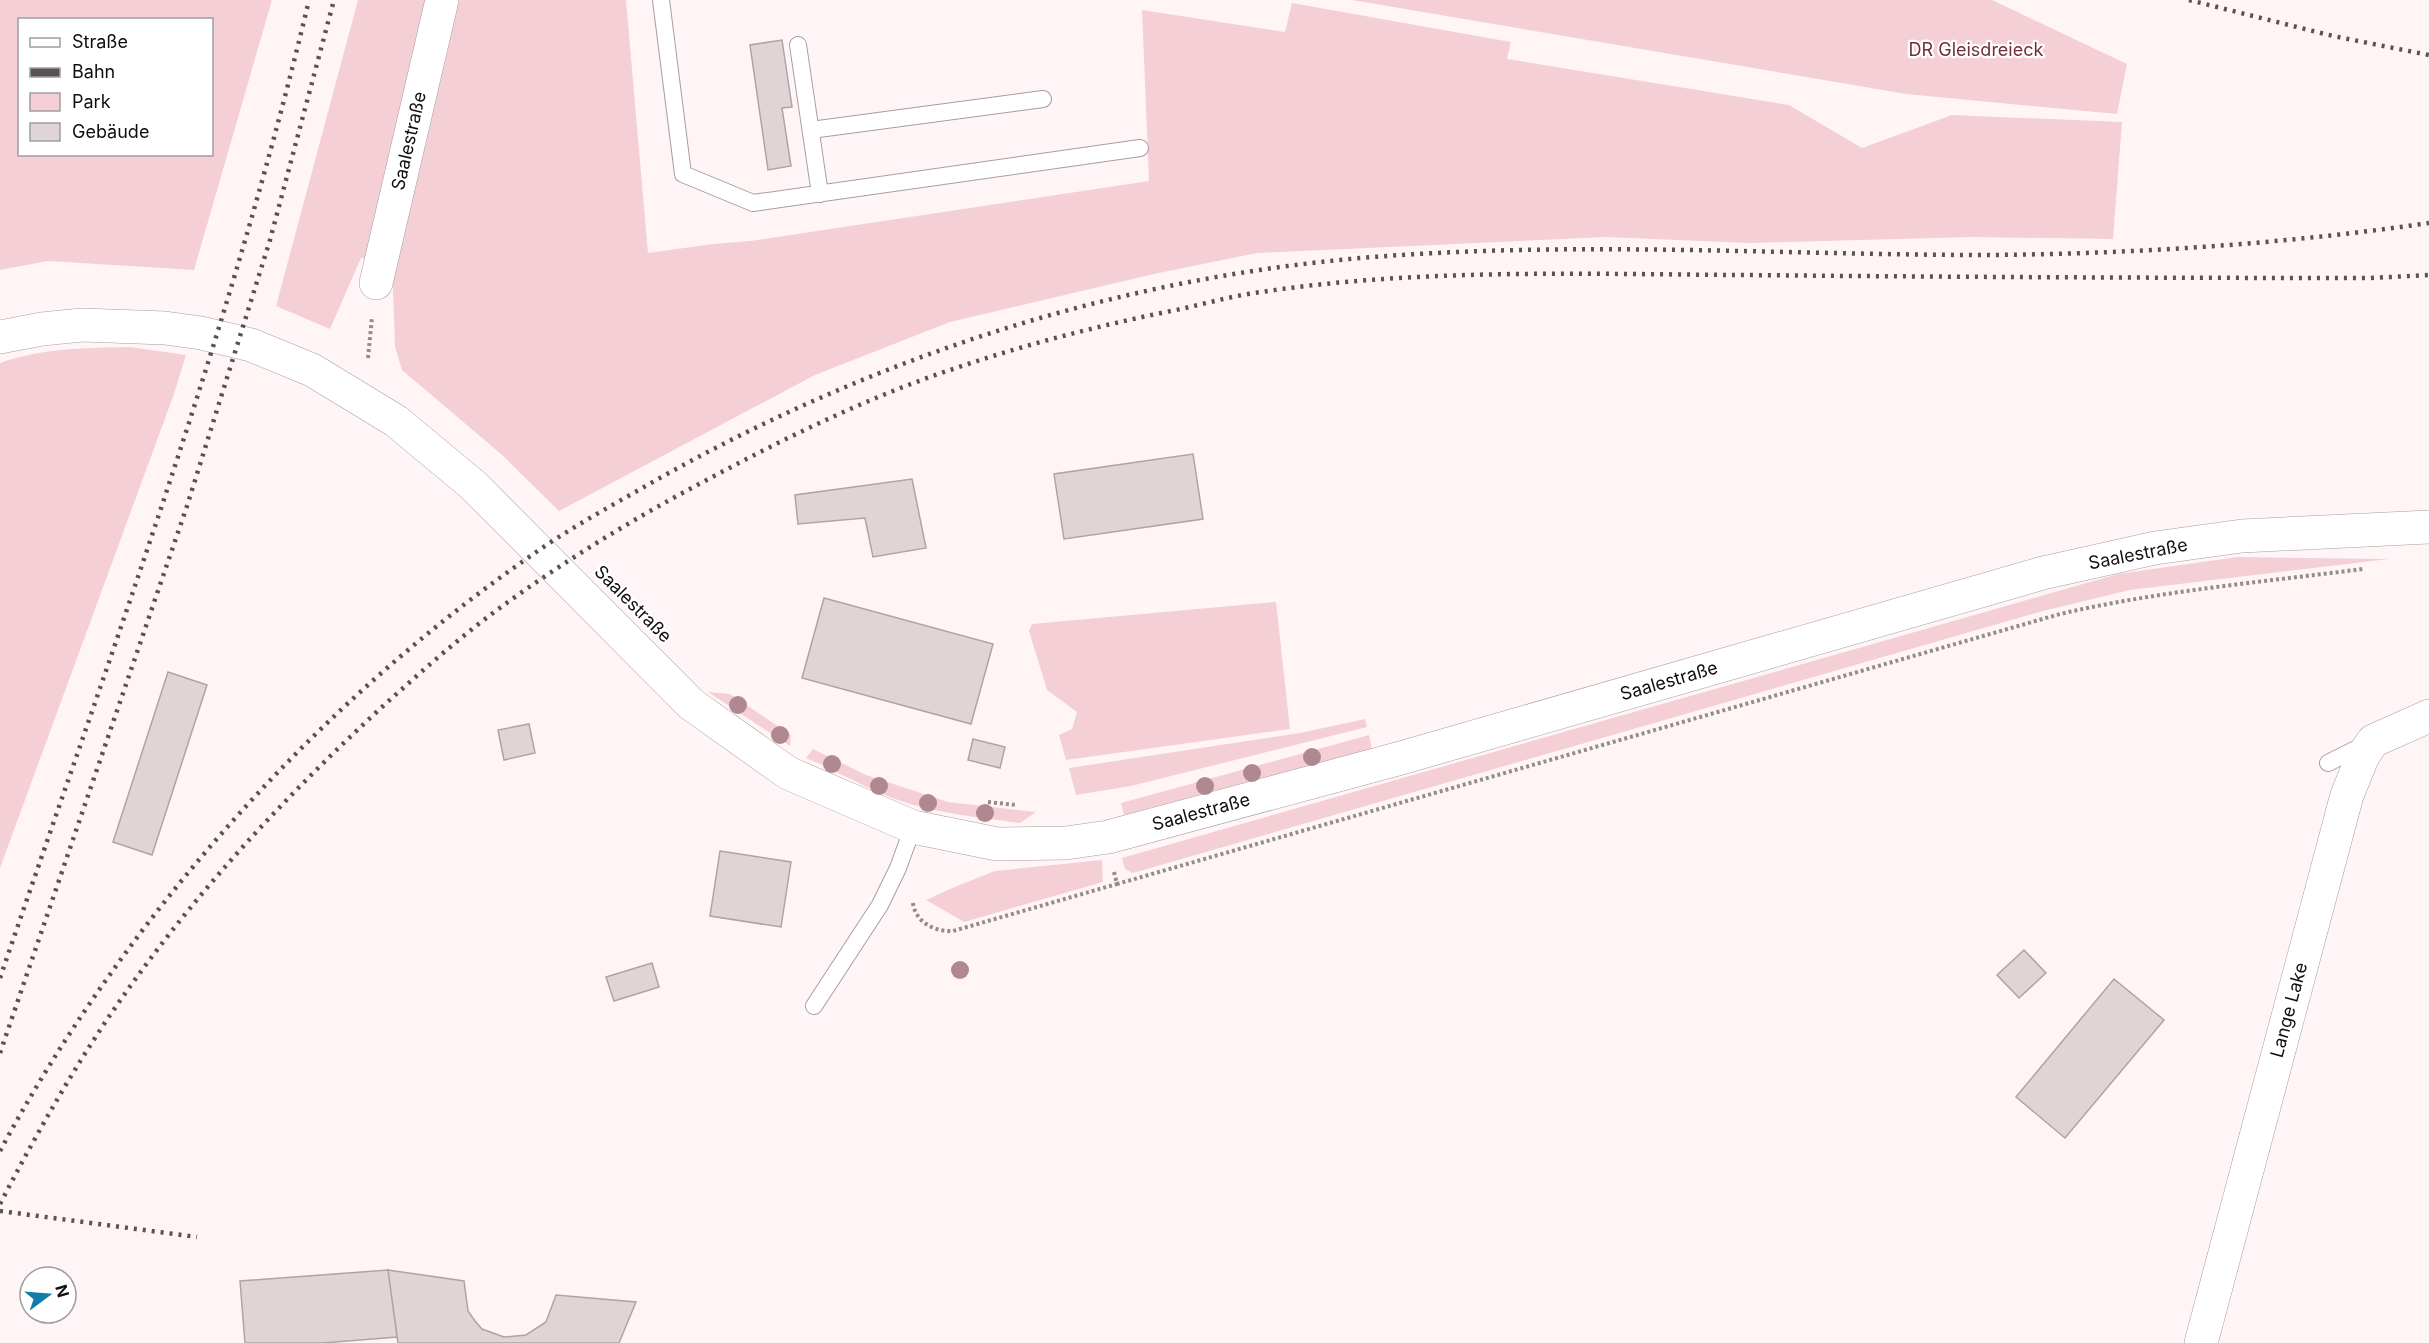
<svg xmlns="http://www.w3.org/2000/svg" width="2429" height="1343" font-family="Inter,sans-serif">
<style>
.green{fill:#f4d0d6;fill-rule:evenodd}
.building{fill:#e0d5d6;stroke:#afa4a5;stroke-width:1.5}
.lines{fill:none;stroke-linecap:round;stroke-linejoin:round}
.lane-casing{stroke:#a89d9e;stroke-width:18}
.street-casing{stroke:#a89d9e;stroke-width:34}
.secondary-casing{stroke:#a89d9e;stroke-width:34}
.path{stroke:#938c8d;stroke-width:4;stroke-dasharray:3 3;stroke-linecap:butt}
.lane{stroke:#fff;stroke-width:16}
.street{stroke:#fff;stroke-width:33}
.secondary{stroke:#fff;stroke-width:33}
.rail{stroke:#585253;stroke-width:4.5;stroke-dasharray:3 6;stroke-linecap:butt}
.tree{fill:#b08890}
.labels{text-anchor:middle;stroke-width:4.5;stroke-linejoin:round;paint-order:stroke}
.park-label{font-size:18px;fill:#702e3d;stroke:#fff}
.street-label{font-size:18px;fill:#120e0f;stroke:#fff}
</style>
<rect width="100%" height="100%" fill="#fff5f6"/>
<path class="green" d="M0,0h272l-78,270 -146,-9 -48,9zM20,20h192v134h-192z
M358,0h268l22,253 65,-9 37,-3 399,-60 -7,-171 143,22 7,-29 219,39 -4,17 282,46 73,43 90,-33 170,7 -9,117 -141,-2 -223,6 -143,-6 -349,16 -103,21 -204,48 -135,53 -256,136 -58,-57 -99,-84 -7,-23 -3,-86 -31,-3 -31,71 -54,-23z
M1352,0h640l135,64 -10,50 -211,-20z
M130,347l56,8 -12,39 -174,474v-505c43,-15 86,-15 130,-16z
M2237,557l152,2 -259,31 -87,21 -910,262 -8,-4 -3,-11 996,-284z
M1276,602l14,127 -224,31 -7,-25 13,-6 5,-17 -30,-22 -18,-59 3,-7z
M708,692l22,2 61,41 -1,11z
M1365,719l2,8 -236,59 -55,9 -7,-27 231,-35z
M1369,735l3,14 -248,66 -3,-12z
M813,749l53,26 82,27 88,10 -16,11c-43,-6 -89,-10 -130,-26 -29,-11 -55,-27 -84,-39z
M1102,860l1,22 -139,40 -38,-22 31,-14 38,-15z"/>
<path class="building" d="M782,40l10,67 -10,1 9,58 -23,4 -18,-125z
M1193,454l10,65 -139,20 -10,-65z
M912,479l14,69 -53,9 -8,-39 -67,6 -3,-29z
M824,598l169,46 -22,80 -169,-46z
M168,672l39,13 -55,170 -39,-13z
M529,724l6,29 -31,7 -6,-30z
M973,739l32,8 -5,21 -32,-8z
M720,851l71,11 -10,65 -71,-11z
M2024,950l22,23 -27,25 -22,-23z
M652,963l7,24 -45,14 -8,-24z
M2114,979l50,41 -99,118 -49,-41z
M388,1270l76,11 4,30 7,10 7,8 22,8 22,-2 20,-13 10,-27 80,7 -17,41h-221z
M388,1270l9,67 -74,6h-78l-5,-62z"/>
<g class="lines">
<g class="lane-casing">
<path id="lane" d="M661,0l22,174 70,29 387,-55
M798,45l22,149
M811,130l232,-31
M2328,763l36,-18
M814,1006l66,-101 18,-37 15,-41"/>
</g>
<g class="street-casing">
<path id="street" d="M376,283l66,-283
M2201,1343l146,-548 16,-39 10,-15 56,-25"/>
</g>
<g class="secondary-casing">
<path id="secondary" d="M0,337l42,-8 40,-4 83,3 36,5 50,12 61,25 84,51 77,64 218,219 97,69 125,54 84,17 69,-1 42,-6 293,-79 642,-185 112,-25 87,-12 187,-9"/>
</g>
<path class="path" d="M368,358l4,-41
M988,802l28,3
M1114,872l3,12 943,-270c99,-23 202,-32 303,-45
M913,903c2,19 22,29 40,28l164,-47"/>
<use href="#lane" class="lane"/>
<use href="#street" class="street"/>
<use href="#secondary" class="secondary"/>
<path class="rail" d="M2189,0l144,36 96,19
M0,978c110,-323 230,-645 309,-978
M0,1053l187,-547 83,-266 64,-240
M0,1151c124,-231 316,-447 532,-596 38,-27 79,-49 119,-72 230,-131 487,-212 751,-228 195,-13 389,0 584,0 148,-1 297,-11 443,-32
M0,1204c40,-77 83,-153 134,-223 72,-100 157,-190 248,-274 40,-36 81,-73 126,-105 67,-48 137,-90 210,-128 77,-41 156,-79 238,-106 74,-25 149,-44 225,-59 22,-5 44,-11 67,-15 162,-26 329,-20 492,-19 210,2 420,3 630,3l59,-3
M0,1211l197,26"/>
</g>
<g class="tree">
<circle cx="738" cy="705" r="9"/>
<circle cx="780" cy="735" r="9"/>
<circle cx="1312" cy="757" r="9"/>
<circle cx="832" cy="764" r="9"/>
<circle cx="1252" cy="773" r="9"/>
<circle cx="879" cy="786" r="9"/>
<circle cx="1205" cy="786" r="9"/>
<circle cx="928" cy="803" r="9"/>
<circle cx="985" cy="813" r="9"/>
<circle cx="960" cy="970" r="9"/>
</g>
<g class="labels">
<g class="park-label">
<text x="1976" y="56">DR Gleisdreieck</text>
</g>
<g class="street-label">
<text transform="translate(409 141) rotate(-77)" y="6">Saalestraße</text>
<text transform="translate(2138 554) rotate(-11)" y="6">Saalestraße</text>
<text transform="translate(633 604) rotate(45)" y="6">Saalestraße</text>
<text transform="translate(1669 681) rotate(-16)" y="6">Saalestraße</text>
<text transform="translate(1201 812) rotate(-15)" y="6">Saalestraße</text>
<text transform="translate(2289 1010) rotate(-75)" y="6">Lange Lake</text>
</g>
</g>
<rect x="18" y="18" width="195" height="138" fill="#ffffff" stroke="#a09f9f" stroke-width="1.5"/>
<rect x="30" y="38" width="30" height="9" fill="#ffffff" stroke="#a09f9f" stroke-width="1.5"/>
<text x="72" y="48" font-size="18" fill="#120e0f">Straße</text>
<rect x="30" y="68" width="30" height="9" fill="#585253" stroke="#a09f9f" stroke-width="1.5"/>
<text x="72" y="78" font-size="18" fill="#120e0f">Bahn</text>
<rect x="30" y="93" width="30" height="18" fill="#f4d0d6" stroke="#a09f9f" stroke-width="1.5"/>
<text x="72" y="108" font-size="18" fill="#120e0f">Park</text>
<rect x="30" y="123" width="30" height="18" fill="#e0d5d6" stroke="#a09f9f" stroke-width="1.5"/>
<text x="72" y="138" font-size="18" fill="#120e0f">Gebäude</text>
<g transform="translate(48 1295) rotate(74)"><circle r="28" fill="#ffffff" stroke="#a09f9f" stroke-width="1.5"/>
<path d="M0-4.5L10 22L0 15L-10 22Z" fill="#0f7ea7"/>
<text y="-9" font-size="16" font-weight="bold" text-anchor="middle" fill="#120e0f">N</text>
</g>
</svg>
